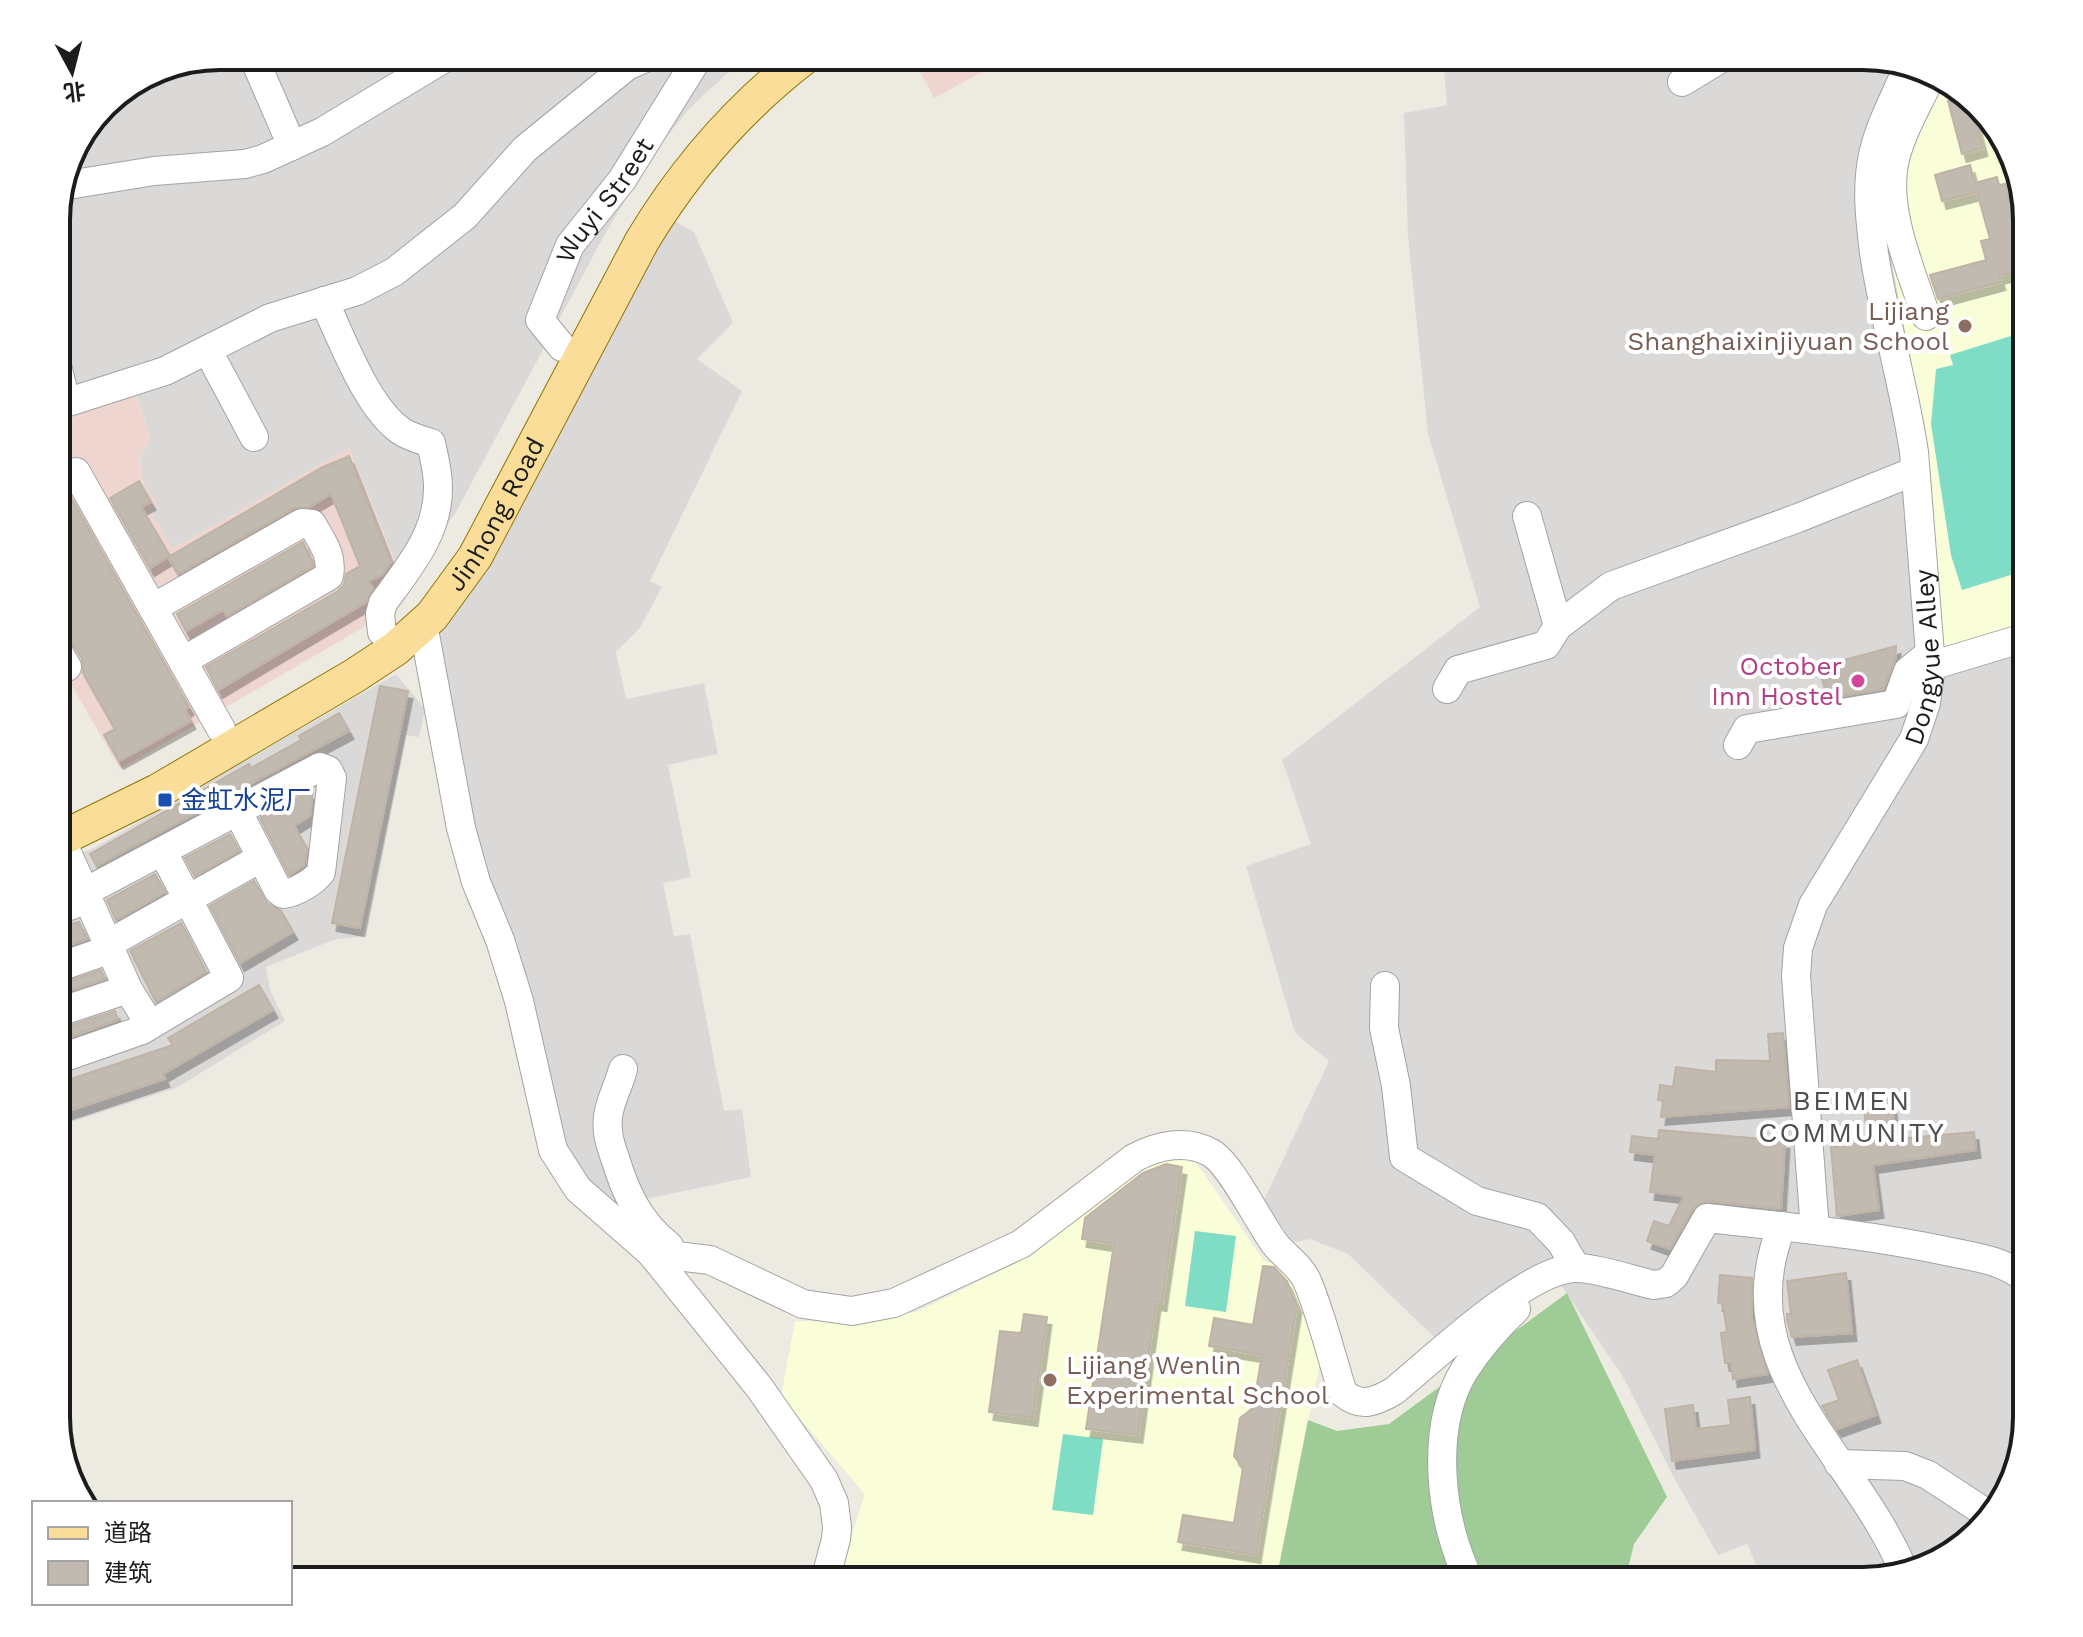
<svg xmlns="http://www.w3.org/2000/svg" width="2083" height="1637" font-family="'Work Sans','Noto Sans SC',sans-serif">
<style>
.residential{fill:#dad9d8}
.commercial{fill:#eed5d0}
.education{fill:#f9fed9}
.forest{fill:#9fcc96}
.pitch{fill:#7fdcc5}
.building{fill:#c1bab1;stroke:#beb3a4;stroke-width:2;filter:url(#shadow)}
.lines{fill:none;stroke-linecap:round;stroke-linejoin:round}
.minor-casing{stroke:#a3a3a3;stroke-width:30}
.major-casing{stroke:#907503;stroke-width:36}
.minor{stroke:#fff;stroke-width:28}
.major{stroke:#fadd99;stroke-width:34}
.education-dot{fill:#8d6e63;stroke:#fff;stroke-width:3}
.hotel-dot{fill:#d1479c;stroke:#fff;stroke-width:3}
.transit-dot{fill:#1a4fb4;stroke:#fff;stroke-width:3}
.labels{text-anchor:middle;stroke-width:8;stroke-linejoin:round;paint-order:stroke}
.street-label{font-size:26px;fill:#1c1c1c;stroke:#fff}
.education-label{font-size:26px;fill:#785e54;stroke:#fff;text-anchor:end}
.hotel-label{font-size:26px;fill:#b23c85;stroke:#fff;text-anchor:end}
.transit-label{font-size:26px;fill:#164399;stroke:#fff;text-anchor:start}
.neighbourhood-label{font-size:28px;letter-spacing:2px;fill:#4f4f4f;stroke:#fff}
.rim{fill:none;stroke:#1c1c1c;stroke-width:4}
</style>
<defs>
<filter id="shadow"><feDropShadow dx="4.5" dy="8" stdDeviation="0" flood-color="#0004"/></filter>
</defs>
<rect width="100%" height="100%" fill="#edebe1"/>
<path class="residential" d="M220,56h526l-56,52 -35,43 -50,83 -149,278 -51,73 -56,-137 -177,101 -23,-39 8,-5 -15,-25 -2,-24 11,-16 -20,-62 -75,24v-193l17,-61 38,-51 46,-29z
M1443,56h421l52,9 -31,161 38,200 104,198v794l-12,59 -7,2 -4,19 -17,27 -52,39 -72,17h-100l-16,-37 -29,11 -45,-79 -50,-99 -75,-111 -45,17 -64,59 -91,-88 -38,-15 -18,4 -28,-43 65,-139 -34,-28 -49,-167 65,-22 -29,-84 198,-153 -52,-173 -20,-197 -4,-124 43,-8z
M669,218l25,14 39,91 -36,36 45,32 -92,190 12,6 -22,41 -24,24 10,47 78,-16 14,71 -50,11 23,112 -28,6 11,53 16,-2 34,177 18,-2 9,68 -138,29 -48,-53 -99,-315 -37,-191 29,-39z
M396,674l29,35 -6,28 -13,-2 -43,202 -27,2 -70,28 4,23 15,31 -109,67 -120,39v-265l38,-14z"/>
<path class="commercial" d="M911,56h101l-78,42z
M134,389l17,51 -11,16 2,24 15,25 -7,5 22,39 177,-101 49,121 -29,55 -249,145 -56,-97 -8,3v-260z"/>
<path class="education" d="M1926,71l45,25 39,52 17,72v404l-84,25 -20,-223 -38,-200z
M1193,1158l71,103 25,7 31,94 -41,204 -24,15h-418l28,-87 -84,-97 14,-76 68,2 56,-12 113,-56 119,-95z"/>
<path class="forest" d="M1567,1293l100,204 -33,47 -9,37h-370l24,-15 29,-146 29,11 52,-7z"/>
<path class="pitch" d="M2027,331v239l-65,20 -11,-35 -20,-131 5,-55 17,-4 -3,-10z
M1195,1231l41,5 -10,76 -41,-6z
M1063,1434l40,5 -10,76 -41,-5z"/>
<path class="building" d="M1970,96l13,16 -9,2 9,34 -21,6 -14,-53z
M1970,165l5,18 22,-6 2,8 6,-1 22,85 -28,7 2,6 -63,17 -8,-24 56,-15 -5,-19 9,-2 -13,-47 -35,9 -7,-26z
M349,456l42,106 -9,13 -14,6 5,7 -7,14 -148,88 -12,-23 132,-76 6,-6 2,-11 14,-8 -29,-72 -22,13 -15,1 -116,66 -10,-17 -18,11 -40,-70 29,-17 12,21 -10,5 29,49 151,-88z
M69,494l120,213 -4,3 6,11 -72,40 -15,-26 11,-6 -32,-56 -1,-15 -12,-19 -14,-12v-128z
M303,542l10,24 -86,50 -4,-6 -37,21 -9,-17z
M1896,646l-1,15 -12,28 -55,9 -10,-31z
M380,686l28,5 -48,237 -28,-5z
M339,713l10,18 -252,135 -7,-12 159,-90 2,4 50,-28 -2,-4z
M313,790l-3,26 -16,10 13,22 -2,17 -16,10 -29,-57z
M230,834l9,17 -44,25 -10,-18z
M155,874l10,18 -49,28 -9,-20z
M254,881l13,22 14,8 12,21 -53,31 -30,-57z
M79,922l8,17 -31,11v-22z
M181,923l25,49 -50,30 -26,-51z
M101,970l4,9 -49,16v-10z
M259,985l14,25 -110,64 2,5 -109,36v-31l117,-39 -5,-7z
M115,1011l3,9 -59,21 -3,-11z
M1783,1033l6,74 -128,10 2,-16 -5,-1 2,-15 13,2 3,-20 40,5v-12l54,1 -2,-27z
M1890,1090l6,49 78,-7 2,18 -103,15 6,45 -42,6 -6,-69 37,-5 -6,-49z
M1659,1130l126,11 -4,68 -72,-8 -9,2 -8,7 -22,39 -23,-8 7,-20 15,5 15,-30 -34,-4 5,-37 -25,-3 2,-16 26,3z
M1166,1164l16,3 -20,136 -6,-1 -18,133 -52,-6 28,-185 -32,-5 3,-21 58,-45z
M1263,1266l11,1 13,14 10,24 -41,250 -78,-13 5,-27 51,8 9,-55 -9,-12 6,-38 13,-10 9,-53 -53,-9 5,-28 39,7z
M1846,1273l6,60 -60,4 -5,-17v-6h4l-4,-33z
M1720,1275l32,3v41l16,55 -35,5 -2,-16h-6l-4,-30 6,-1 -4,-28 -5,-1z
M1024,1314l23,3 -14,101 -44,-6 11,-81 21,2z
M1857,1360l19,55 -39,14 -15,-23 17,-6 -11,-30z
M1750,1397l5,53 -83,11 -7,-52 28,-4 3,24 35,-4 -3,-25z"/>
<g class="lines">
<g class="minor-casing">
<g id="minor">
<path d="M253,56l39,90"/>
<path d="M1682,82l43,-26"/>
<path d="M62,186l92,-15 91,-7 18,-5 59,-27 126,-76"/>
<path d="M324,301c18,38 43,107 77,130 9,6 20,9 30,12 3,14 7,29 7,43 1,47 -29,81 -55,117l-3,11 2,18"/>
<path d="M1926,316c-15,-46 -43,-108 -31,-157 7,-29 25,-58 37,-85"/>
<path id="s1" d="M562,347l-22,-27 30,-75 52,-65 77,-124"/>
<path d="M208,351l46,86"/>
<path d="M56,361l10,41"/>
<path d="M56,406l109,-35 105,-53 87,-27 37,-19 71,-56 60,-67 102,-83 23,-10"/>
<path d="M56,481l20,-9 145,257"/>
<path d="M1527,516l31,110"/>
<path d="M153,608l149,-85 10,1c10,18 21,31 17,52l-146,85"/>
<path d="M423,624l38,204 15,54 24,58 19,61 34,149 25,39 73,64 108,134 65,93 10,23 3,24 -1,12 -11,42"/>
<path d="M56,648l11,19"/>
<path d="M1931,666l96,-29"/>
<path d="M1447,689l11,-19 88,-25 12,-19 53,-40 187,-68 117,-47"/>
<path d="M1738,745l9,-16 149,-25 12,-33 22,-18"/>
<path d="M61,839l67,150 22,36"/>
<path d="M85,892l235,-125 8,3 4,8 -11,94c-7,10 -26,21 -38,22l-5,-4 -40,-78"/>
<path d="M56,911l32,-12"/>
<path d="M108,944l153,-86"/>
<path d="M56,968l55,-19"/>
<path d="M1385,986l-1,42 12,58 8,71 73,44 60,16 24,25 15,26"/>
<path d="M56,1013l72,-24"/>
<path d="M56,1060l86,-30 87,-52 -66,-126"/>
<path d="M623,1069c-4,16 -13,32 -15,47 -2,16 2,28 7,42 11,36 24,64 54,88"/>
<path d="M1782,1226c-58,141 75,229 122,346"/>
<path id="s2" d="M1815,1230l-19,-254 2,-28 15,-43 101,-166 12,-36 5,-37 -17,-214c-10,-67 -30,-132 -40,-199 -4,-34 -8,-65 -1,-98 7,-32 24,-61 36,-91"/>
<path d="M651,1253l59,7 93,44 49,7 42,-8 127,-59 113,-86c24,-13 53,-19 77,-5 20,11 48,70 64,91 10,13 25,21 32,37 15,35 24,75 36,112 18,15 32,9 51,-2 38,-31 134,-123 182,-123 17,-1 60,13 78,17l12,-2 8,-7 33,-58c80,9 160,16 239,33 29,6 58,9 81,29"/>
<path d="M1839,1464l66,2 23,9 64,42"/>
<path d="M1470,1581c-30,-57 -41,-152 -6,-210 14,-22 33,-44 52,-62"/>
</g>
</g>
<g class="major-casing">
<g id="major">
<path id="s3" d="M56,841l102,-50 196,-115 41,-27 37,-33 43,-59 167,-316c44,-73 96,-133 164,-185"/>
</g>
</g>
<use href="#minor" class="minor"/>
<use href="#major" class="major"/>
</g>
<g class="education-dot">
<circle cx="1965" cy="326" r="8"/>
<circle cx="1050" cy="1380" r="8"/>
</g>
<circle class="hotel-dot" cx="1858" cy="681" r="8"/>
<rect class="transit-dot" x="157" y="792" width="16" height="16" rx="4"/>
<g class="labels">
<g class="street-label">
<text dy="9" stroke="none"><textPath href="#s1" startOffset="172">Wuyi Street</textPath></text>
<text dy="9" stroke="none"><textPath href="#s3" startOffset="560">Jinhong Road</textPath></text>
<text dy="9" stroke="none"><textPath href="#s2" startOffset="606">Dongyue Alley</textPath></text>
</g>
<g class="education-label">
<text x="1949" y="320">Lijiang<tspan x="1949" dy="30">Shanghaixinjiyuan School</tspan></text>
<text x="1066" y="1374" text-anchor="start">Lijiang Wenlin<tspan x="1066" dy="30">Experimental School</tspan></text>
</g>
<g class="hotel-label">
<text x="1842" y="675">October<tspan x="1842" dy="30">Inn Hostel</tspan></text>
</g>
<g class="transit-label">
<text x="181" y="809">金虹水泥厂</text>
</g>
<g class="neighbourhood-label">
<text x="1852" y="1110">BEIMEN<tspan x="1852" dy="32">COMMUNITY</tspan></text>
</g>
</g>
<path d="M0 0H2083V1637H0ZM220 70H1863A150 150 0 0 1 2013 220V1417A150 150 0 0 1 1863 1567H220A150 150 0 0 1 70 1417V220A150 150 0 0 1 220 70Z" fill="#fff" fill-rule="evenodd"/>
<path class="rim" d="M220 70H1863A150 150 0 0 1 2013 220V1417A150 150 0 0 1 1863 1567H220A150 150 0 0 1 70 1417V220A150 150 0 0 1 220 70Z"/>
<rect x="32" y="1501" width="260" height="104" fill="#ffffff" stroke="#a4a4a4" stroke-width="2"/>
<rect x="48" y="1527" width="40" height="12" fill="#fadd99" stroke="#a4a4a4" stroke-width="2"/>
<text x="104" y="1541" font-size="24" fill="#1c1c1c">道路</text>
<rect x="48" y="1561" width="40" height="24" fill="#c1bab1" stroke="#a4a4a4" stroke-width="2"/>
<text x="104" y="1581" font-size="24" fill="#1c1c1c">建筑</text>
<g transform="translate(72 72) rotate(173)" stroke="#ffffff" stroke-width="6" paint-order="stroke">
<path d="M0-6L14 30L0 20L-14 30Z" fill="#1c1c1c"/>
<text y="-12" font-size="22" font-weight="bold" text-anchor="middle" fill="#1c1c1c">北</text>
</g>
</svg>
